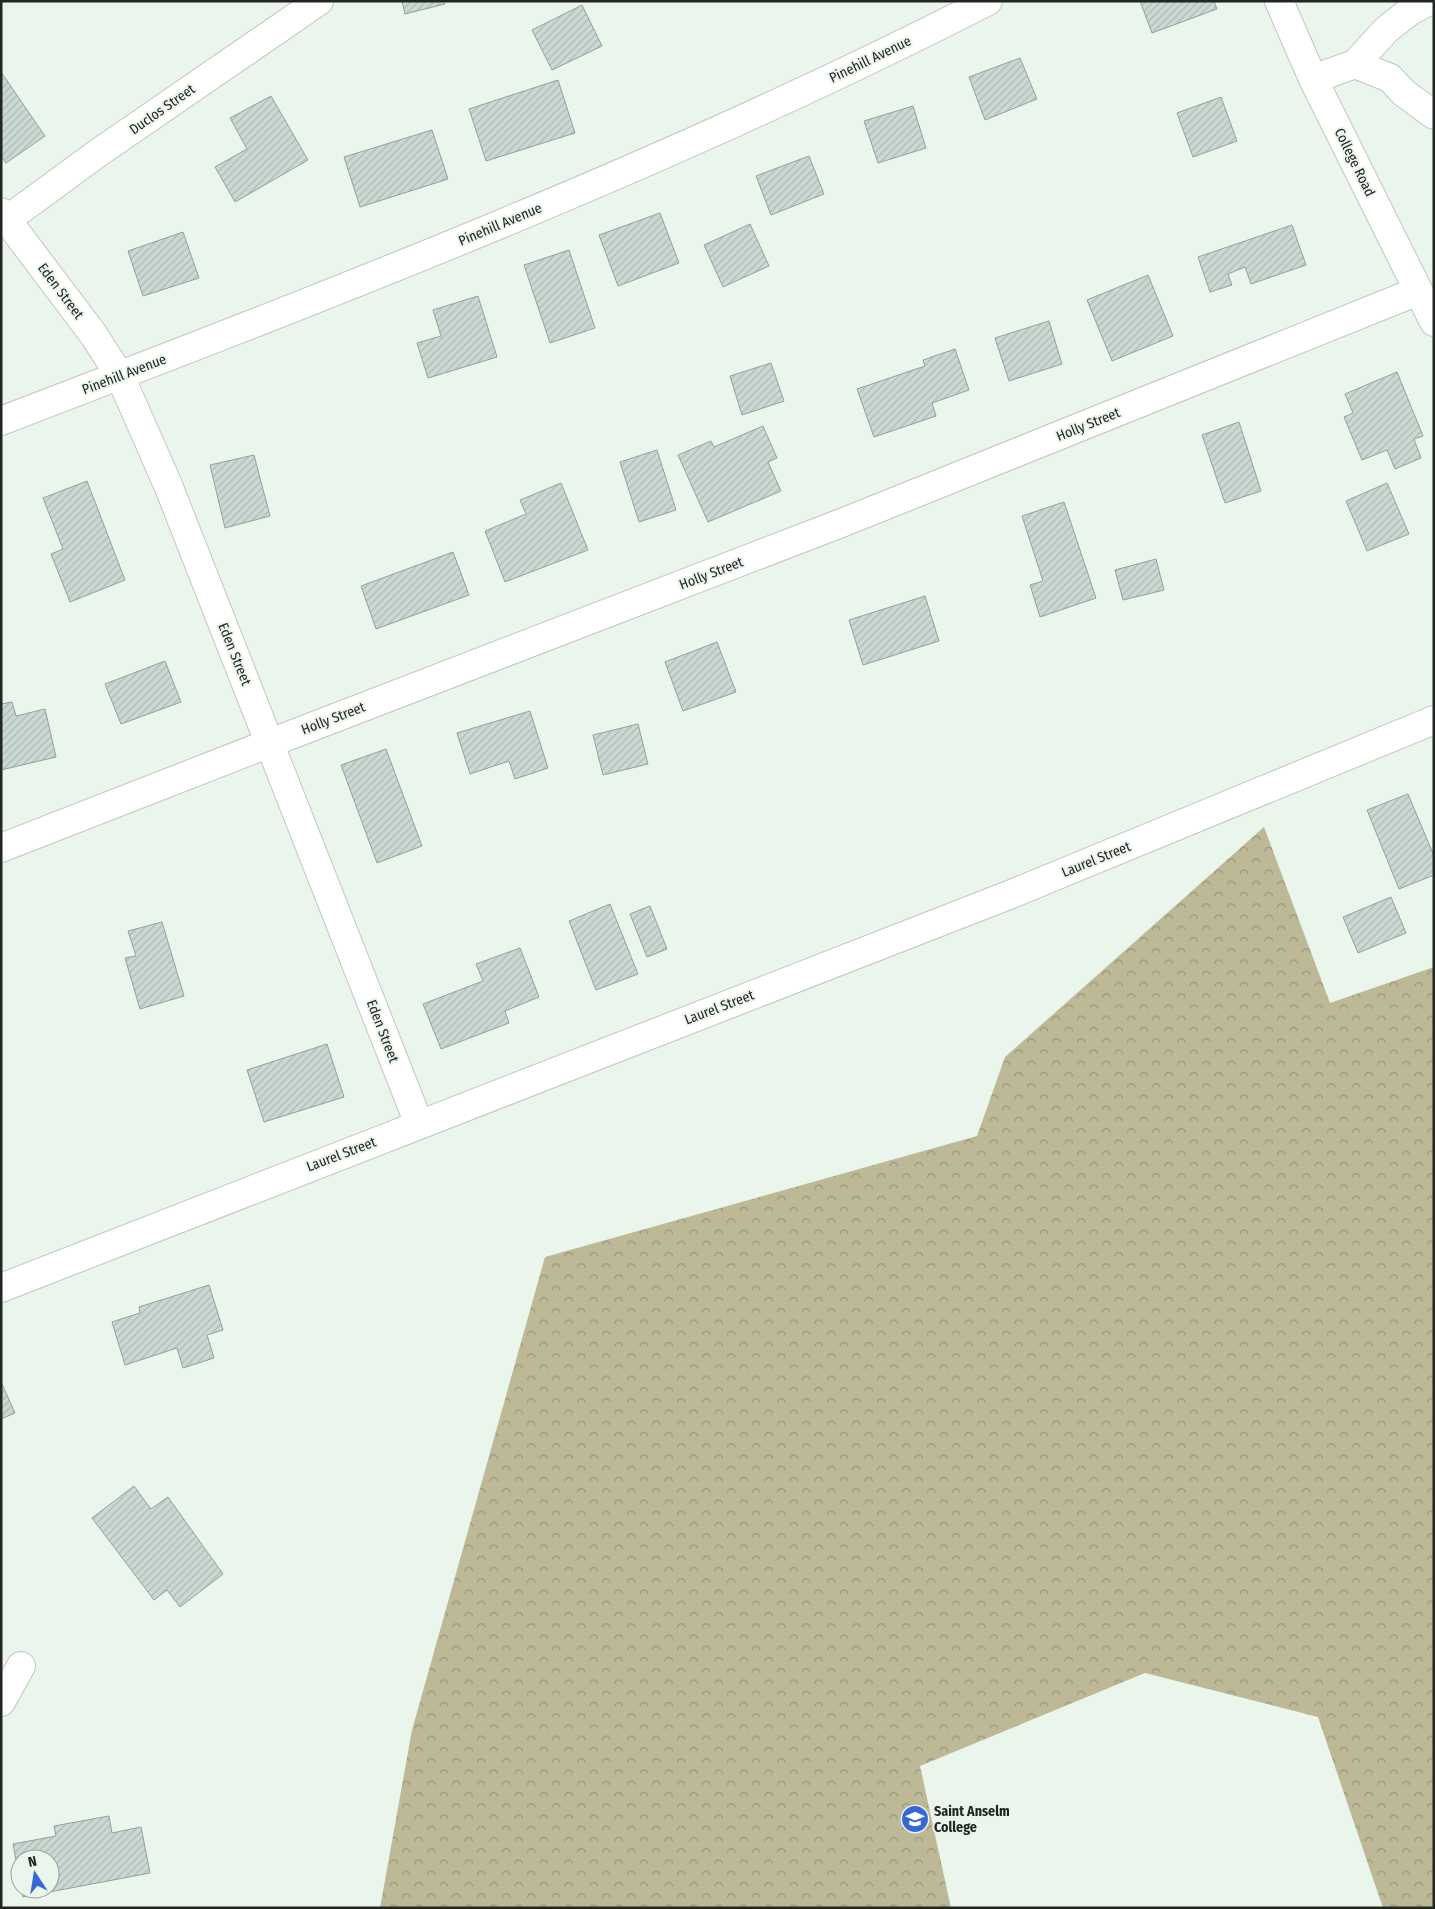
<svg xmlns="http://www.w3.org/2000/svg" width="1435" height="1909" font-family="'Fira Sans Condensed',sans-serif">
<style>
.forest{fill:url(#forest-crowns)}
.building{fill:url(#building-hatch);stroke:#93a19c}
.lines{fill:none;stroke-linecap:round;stroke-linejoin:round}
.minor-casing{stroke:#bec8be;stroke-width:30}
.minor{stroke:#fff;stroke-width:28}
.labels{text-anchor:middle;stroke-width:4;stroke-linejoin:round;paint-order:stroke}
.street-label{font-size:14px;fill:#222622;stroke:#eaf5eb}
.poi-label{font-size:14px;font-weight:bold;fill:#222622;stroke:#eaf5eb;text-anchor:start}
</style>
<defs>
<pattern id="forest-crowns" width="20" height="18" patternUnits="userSpaceOnUse" patternTransform="scale(1.25)"><rect width="20" height="18" fill="#bdb996"/><path d="M2 6a3 3 0 1 1 6 0M12 15a3 3 0 1 1 6 0" fill="none" stroke="#99967a"/></pattern>
<pattern id="building-hatch" width="6" height="6" patternUnits="userSpaceOnUse" patternTransform="scale(1.25)"><rect width="6" height="6" fill="#cad9d3"/><path d="M-1 1l2-2M0 6l6-6M5 7l2-2" fill="none" stroke="#adbab5"/></pattern>
</defs>
<rect width="100%" height="100%" fill="#eaf5eb"/>
<path class="forest" d="M1264,827l66,176 104,-36v941h-51l-65,-191 -173,-44 -225,93 31,142h-571l32,-178 133,-473 432,-121 28,-79z"/>
<path class="building" d="M402,1h42l1,3 -40,10z
M1140,1h74l3,8 -65,24z
M582,5l20,41 -50,24 -20,-40z
M1020,58l17,41 -52,21 -16,-43z
M1,72l44,64 -39,27 -5,-7z
M558,80l17,53 -89,28 -17,-52z
M271,96l37,64 -73,42 -20,-35 32,-18 -17,-31z
M1221,97l16,44 -44,16 -16,-44z
M913,106l13,42 -48,15 -14,-42z
M432,130l16,49 -88,28 -16,-50z
M809,156l15,38 -53,21 -15,-39z
M660,213l19,50 -61,23 -19,-51z
M750,224l19,42 -46,21 -19,-42z
M1292,225l14,40 -55,19 -6,-17 -17,7 4,11 -22,7 -12,-35z
M183,232l16,46 -56,18 -15,-45z
M569,250l26,78 -45,15 -26,-78z
M1148,275l25,61 -61,25 -25,-61z
M478,296l19,61 -69,21 -11,-35 24,-7 -8,-26z
M1049,321l13,43 -53,17 -14,-43z
M955,349l14,41 -37,13 4,13 -62,21 -17,-48 68,-23 -2,-6z
M771,363l13,38 -42,14 -12,-39z
M1397,372l26,64 -9,3 7,19 -26,11 -8,-19 -25,10 -18,-43 9,-4 -8,-19z
M1239,422l22,69 -36,12 -23,-68z
M763,426l14,32 -9,4 13,29 -73,31 -30,-67 33,-14 3,6z
M657,450l19,60 -37,12 -19,-60z
M254,455l16,61 -45,12 -15,-63z
M87,481l38,99 -55,22 -19,-48 12,-5 -20,-51z
M561,483l27,67 -83,32 -20,-51 41,-17 -6,-14z
M1387,483l22,51 -42,17 -21,-50z
M1064,502l32,96 -56,19 -10,-32 13,-4 -21,-65z
M453,552l16,43 -93,34 -15,-43z
M1156,559l8,31 -41,10 -8,-30z
M925,596l14,45 -76,24 -14,-45z
M717,642l19,50 -53,19 -18,-49z
M165,661l16,41 -60,22 -16,-40z
M12,702l4,14 29,-7 11,48 -55,13v-66z
M530,711l18,57 -33,11 -6,-18 -39,13 -13,-41z
M638,724l10,40 -45,11 -10,-40z
M386,749l36,97 -45,17 -36,-98z
M1408,794l26,62v19l-35,14 -32,-79z
M1391,897l15,36 -48,20 -15,-36z
M610,904l28,70 -42,16 -27,-69z
M650,906l17,43 -20,8 -17,-43z
M162,922l22,74 -44,13 -15,-51 11,-2 -8,-25z
M520,948l19,49 -34,14 4,12 -68,26 -18,-45 60,-23 -7,-17z
M327,1044l17,53 -80,25 -17,-52z
M209,1285l14,45 -16,5 7,23 -31,10 -6,-20 -52,17 -13,-43 28,-9 -1,-6z
M1,1382l14,31 -14,6z
M134,1486l17,23 17,-12 55,77 -43,33 -13,-17 -13,10 -62,-82z
M109,1816l3,17 29,-6 9,46 -127,24 -2,-8h29v-30h-30v22l-7,-37 43,-8 -2,-10z"/>
<g class="lines">
<g class="minor-casing">
<path id="minor" d="M1279,1l34,78 121,243
M1355,64l35,14 14,15 30,22
M1313,79l42,-15 31,-34 24,-19 19,-10
M1,212l92,122 27,42 48,109 251,639
M8,219l90,-66 221,-152
M1,421c334,-128 669,-257 987,-420
M1,848l269,-105 574,-221 574,-231
M1,1288l1008,-393 425,-175
M1,1702l20,-36"/>
</g>
<use href="#minor" class="minor"/>
</g>
<defs>
<g id="university-disc" transform="scale(1.4375)"><circle r="9.5" fill="#3767d7" stroke="#eaf5eb"/><path d="M0-5L7-2L0 1L-7-2ZM-4 1L0 2.5L4 1V4Q0 6-4 4Z" fill="#fff"/></g>
</defs>
<g fill-rule="evenodd">
<use href="#university-disc" x="915" y="1819"/>
</g>
<g class="labels">
<g class="street-label">
<text transform="translate(870 59) rotate(-26)" y="5">Pinehill Avenue</text>
<text transform="translate(162 109) rotate(-35)" y="5">Duclos Street</text>
<text transform="translate(1355 162) rotate(64)" y="5">College Road</text>
<text transform="translate(500 224) rotate(-23)" y="5">Pinehill Avenue</text>
<text transform="translate(61 291) rotate(53)" y="5">Eden Street</text>
<text transform="translate(124 374) rotate(-21)" y="5">Pinehill Avenue</text>
<text transform="translate(1088 424) rotate(-22)" y="5">Holly Street</text>
<text transform="translate(711 573) rotate(-21)" y="5">Holly Street</text>
<text transform="translate(235 654) rotate(68)" y="5">Eden Street</text>
<text transform="translate(333 718) rotate(-21)" y="5">Holly Street</text>
<text transform="translate(1096 859) rotate(-22)" y="5">Laurel Street</text>
<text transform="translate(719 1007) rotate(-21)" y="5">Laurel Street</text>
<text transform="translate(383 1031) rotate(69)" y="5">Eden Street</text>
<text transform="translate(341 1154) rotate(-21)" y="5">Laurel Street</text>
</g>
<g class="poi-label">
<text x="934" y="1816">Saint Anselm<tspan x="934" dy="16">College</tspan></text>
</g>
</g>
<rect width="1435" height="1909" fill="none" stroke="#222622" stroke-width="5"/>
<g transform="translate(35 1874) rotate(348)"><circle r="24" fill="#eaf5eb" stroke="#9aa29b"/>
<path d="M0-4L9 19L0 12L-9 19Z" fill="#3767d7"/>
<text y="-8" font-size="14" font-weight="bold" text-anchor="middle" fill="#222622">N</text>
</g>
</svg>
